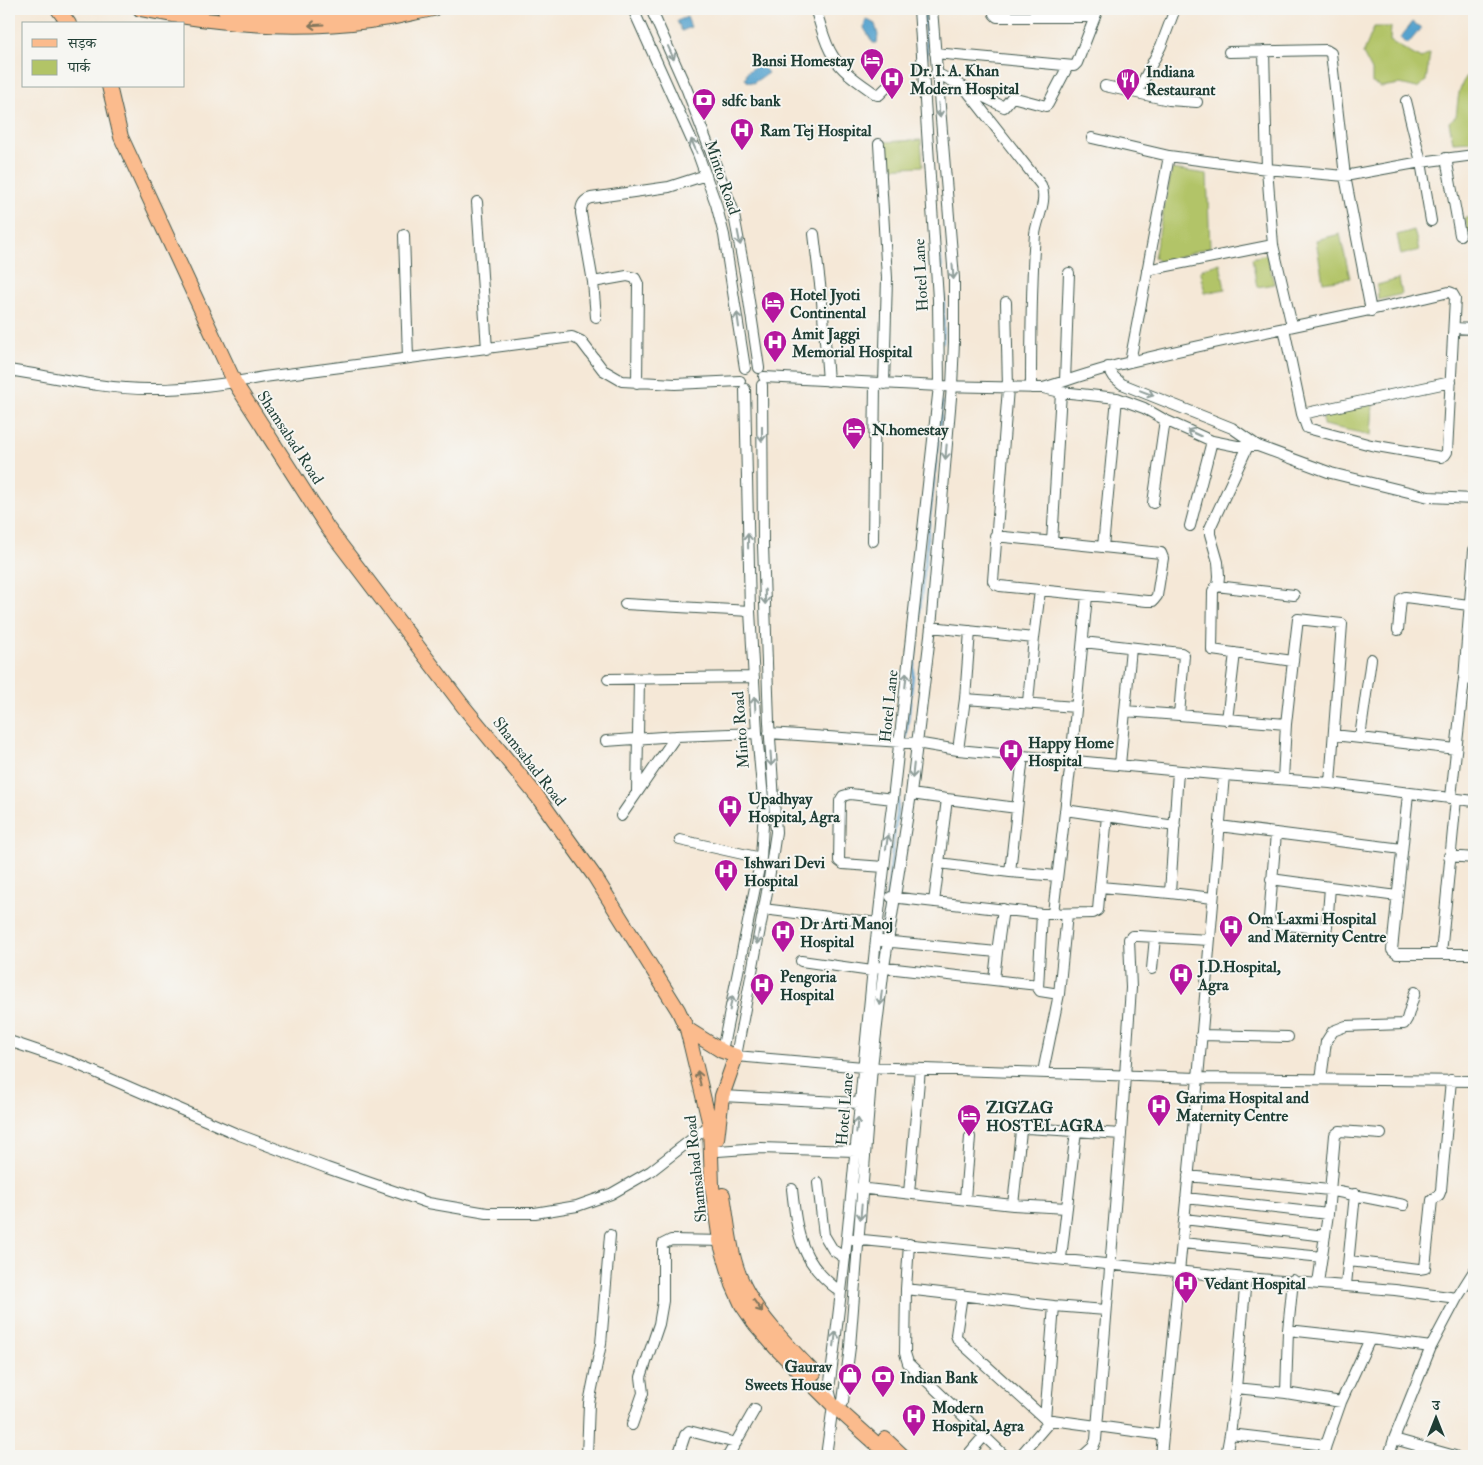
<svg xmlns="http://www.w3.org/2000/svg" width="1483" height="1465" font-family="'IM FELL Double Pica','Noto Serif Devanagari',serif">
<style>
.green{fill:#b2c467;stroke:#68804e}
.water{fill:#55a2ce;stroke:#3a7081}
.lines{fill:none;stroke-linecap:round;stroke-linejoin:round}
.stream{stroke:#55a2ce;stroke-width:2.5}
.minor-casing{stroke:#3f574c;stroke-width:12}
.major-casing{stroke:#3f574c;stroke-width:16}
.minor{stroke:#fff;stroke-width:10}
.major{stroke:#fbbb8d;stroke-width:14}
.oneway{stroke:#82765c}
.oneway2{stroke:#8f9e9a}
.labels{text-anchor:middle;stroke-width:4;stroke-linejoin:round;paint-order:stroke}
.poi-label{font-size:16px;font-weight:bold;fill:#1f3d34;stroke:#f6f6f2;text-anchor:start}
.street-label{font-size:16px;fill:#1f3d34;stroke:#f6f6f2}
</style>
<rect width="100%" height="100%" fill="#f6f6f2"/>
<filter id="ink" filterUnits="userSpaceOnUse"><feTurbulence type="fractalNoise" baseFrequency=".02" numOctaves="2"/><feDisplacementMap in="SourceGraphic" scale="10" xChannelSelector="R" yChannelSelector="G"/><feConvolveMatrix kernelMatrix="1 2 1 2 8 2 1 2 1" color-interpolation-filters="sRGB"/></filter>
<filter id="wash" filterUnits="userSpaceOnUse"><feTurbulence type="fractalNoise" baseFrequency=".0096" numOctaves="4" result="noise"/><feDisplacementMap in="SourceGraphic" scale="20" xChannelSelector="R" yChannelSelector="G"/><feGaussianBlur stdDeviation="1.12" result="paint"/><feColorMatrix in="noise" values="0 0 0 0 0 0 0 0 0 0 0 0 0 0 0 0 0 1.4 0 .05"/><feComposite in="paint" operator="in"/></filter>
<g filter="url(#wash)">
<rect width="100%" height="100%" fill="#f5e8d7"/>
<path class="green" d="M1374,27h17l-1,14 31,18 9,-6 -4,28 -9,7 -17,-4 -19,3 -9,-4v-12l-9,-17z
M1474,69v72l-21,1 -4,-20 7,-6c3,-21 1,-32 18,-47z
M921,140l2,26 -40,2 -1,-26z
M1172,169l35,5 3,73 -50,16 -6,-6z
M1474,217v15l-6,1 -3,-15z
M1414,230l5,20 -18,5 -4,-20z
M1340,234l10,44 -27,4 -7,-42z
M1267,254l7,30 -17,3 -5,-29z
M1220,263l5,26 -20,4 -5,-23z
M1399,279l3,15 -24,6 -1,-15z
M1373,404l-2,31 -48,-10v-10z"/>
<path class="water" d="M687,17l4,10 -9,4 -5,-10z
M866,19l9,5 3,11 -1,8h-4c-3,-5 -6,-10 -9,-15z
M1413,22l8,6 -13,16 -8,-6z
M760,63l8,10 -15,10 -5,-1 -3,-3 2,-4 -1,-2z"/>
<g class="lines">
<path class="stream" d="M924,9l3,48
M939,240l5,57 -1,45
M906,739l36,-337
M882,938l23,-194
M879,965l3,-22
M875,1002l3,-32"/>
</g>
</g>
<g filter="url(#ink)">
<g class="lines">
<g class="minor-casing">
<path id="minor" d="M633,9l65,145 18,50 8,31 21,133
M651,9l36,81 46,120 12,64 14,94
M815,9c6,15 9,34 18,47 9,16 29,28 44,39h2l8,-8
M994,9v5l3,3h98
M1264,51l3,118 6,76 19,81
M1229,52l97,-2 5,3 14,123 26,135
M935,53l139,13 3,-3 21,-54
M936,73l68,34 8,-10 34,9 2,-2 20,-38
M1105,86l64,14 28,2
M964,87l77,98c7,16 -4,33 -6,49 -4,51 -4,102 -4,154
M1137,93l24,-47 14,-37
M1406,101l15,61 53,-7
M1092,138l77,18
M879,144l8,134 -3,106
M1446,158l14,77
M477,202l10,147
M814,234l8,67 6,80
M404,235l4,123
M1147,270l126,-25
M593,282l34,-6 8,2 3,6 -1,99
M596,317l-3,-35 -12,-69c0,-8 2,-13 10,-15l78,-11 37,-12
M1454,328l20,1
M1130,362l39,-206 98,13 78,7 76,-14 10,59
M1108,367l6,10 8,7 110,44 26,18 73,27 98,24 45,2
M9,370c46,7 94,19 140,19 38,1 77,-5 115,-12l308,-40 9,4 22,29 19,11 53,3 65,-3
M764,377l175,9 104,2 18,4 56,6 27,10 21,12 47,21 25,5h21
M1065,381l4,-108
M762,385l1,160 6,177 7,110 -9,60 -31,164 127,11 335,11 276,3
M1043,388c29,-9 57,-19 87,-26 105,-26 213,-44 319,-70l3,1 3,5 -8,154 -2,3 -4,2 -70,-12 -64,-17 -5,-14 -18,-86
M1302,414l149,-32
M1153,503l12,-83
M1190,526l22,-85
M995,536l166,17 2,5 -6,38 -4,5h-6l-147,-15 -5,-2 -2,-3 15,-193 -2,-86
M873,541l2,-158
M1052,542l9,-150
M1103,547l14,-149
M1218,587l1,-11 -1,-14 -8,-28v-6l38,-82
M625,604l125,7
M931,627l103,11
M1398,630l3,-31 4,-2 64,8
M1083,642l98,11 3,2 -5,60 -54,-4 -5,54
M1293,661l5,-42 44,5 -12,159
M608,679l146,-2
M1464,679l10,1
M965,699l5,-68
M1028,702l6,-64 6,-47
M1125,711l6,-63
M1179,715l107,9
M1227,720l8,-67
M769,733l147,10 42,7 266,25 106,8 144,18
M1334,735l122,14
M1360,737l11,-78
M606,741l70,-5 81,-3
M958,750l7,-51 111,8
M1023,756l-13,116 47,4
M1283,779l3,-55 7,-63 -81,-11 1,-59 3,-5 78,9
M637,792l2,-113
M911,794l36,5
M1408,794l-16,156 5,4h77
M1451,797l13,-118 10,-129
M1065,810l110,16
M621,816l55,-80
M1107,816l-7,71 70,6 8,-122
M1219,826l183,23
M1276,833l-7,85 2,6 52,4 4,-1 3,-40
M680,840l81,18
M1449,856l25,2
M939,863l8,-64 70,9
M884,867l-41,-3 -4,-3 1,-60 3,-5 7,-2 43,5
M1271,879l126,17
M1170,893l43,5
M891,897l151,17 51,-1 5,-3 2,-23
M934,902l5,-39 71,9
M763,909l115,14
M1053,913l18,-152 16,-165
M1042,914l-4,74 2,3 19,3
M882,941l115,11 6,-43
M1441,954l15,-155
M801,961l71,10
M878,967l160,18
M1152,969l3,-32
M994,980l3,-28
M1201,1035l87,2
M9,1041l65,22 163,71 90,34 101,35 59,10h48l42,-7 34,-12 40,-23 59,-46h4
M722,1051l39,-193 3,-49 -7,-76 -7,-122 -5,-222
M1043,1072l16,-78 8,-80
M1321,1079l5,-37 7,-11 13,-5 58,-2 3,-5 8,-27
M722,1096l137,7
M718,1151l42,-3 95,3
M1188,1176l141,14 75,15
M818,1183l6,52 9,15 12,8
M858,1188l155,17
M792,1189c5,46 9,75 49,103
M909,1193l11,-124
M1186,1198l142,16
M965,1199l5,-62
M1067,1208l-54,-3 8,-74 6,-3 94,6
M1184,1219l141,17
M853,1239l393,39 149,12 62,8
M1182,1243l140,14
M909,1244l-3,45 -1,64 3,10 97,93
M1061,1258l15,-127
M1349,1261l70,8 6,-1 7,-68 7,-5 2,-5 10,-110
M1318,1283l10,-69 7,-79 5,-4 41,3
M1346,1285l9,-91
M906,1289l148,17 52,4
M962,1295l-6,40 2,5 87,79
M1054,1306l-9,113 118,16
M1288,1330l5,-50
M1236,1388l50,5 55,9 29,-63 61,8
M1286,1393l2,-63 82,9
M838,1409l5,-8 7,-54 22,-280 12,-100 27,-173 20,-167 21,-241 2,-44v-64l-22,-269
M632,1425l11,-32 -2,-16 18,-53 4,-23v-57l8,-4 54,1
M1230,1434l6,-46 10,-110
M1394,1439l61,17
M1326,1445l15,-43
M587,1456l2,-53 12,-59 9,-109
M678,1456l7,-21 4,-4 47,12
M728,1456l27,-47
M826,1456l7,-51 -4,-16c6,-44 11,-88 16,-132 16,-153 27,-306 48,-458l46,-413 -1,-87 -19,-290
M967,1456l17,-20
M1020,1456l31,-36
M1083,1456l10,-9 3,-7 25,-306 10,-146 -2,-49 3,-3h6l71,4
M1161,1456l37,-378 26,-303
M1226,1456l4,-22 96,11 -3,11
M1389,1456l5,-17 37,-92 26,-49 17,-27"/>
</g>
<g class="major-casing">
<path id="major" d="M58,9l11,15
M140,9c74,15 153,22 229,12 22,-2 43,-8 64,-12
M224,9l63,4 80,-4
M109,86l12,51 114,246 92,144 136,179 74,90 58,81 83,133 9,19 23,96 2,61 8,55 13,44 9,20 13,19 20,23 58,58 57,51
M687,1029l35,22 14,5 -14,40 -5,43
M723,1195c5,30 7,64 21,91 15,31 46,62 70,87
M885,1439l18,17"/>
</g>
<use href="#minor" class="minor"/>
<use href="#major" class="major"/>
</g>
<defs><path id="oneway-shaft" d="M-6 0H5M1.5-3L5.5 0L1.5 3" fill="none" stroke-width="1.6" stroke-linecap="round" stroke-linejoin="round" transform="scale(1.25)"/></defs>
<g class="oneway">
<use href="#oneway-shaft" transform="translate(316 25) rotate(177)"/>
<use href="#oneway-shaft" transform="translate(699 1078) rotate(-103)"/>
<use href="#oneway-shaft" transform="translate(758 1306) rotate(54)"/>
</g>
<g class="oneway2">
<use href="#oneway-shaft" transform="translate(671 53) rotate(66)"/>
<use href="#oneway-shaft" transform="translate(939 110) rotate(85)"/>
<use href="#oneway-shaft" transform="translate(694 146) rotate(-113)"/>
<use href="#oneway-shaft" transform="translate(739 238) rotate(79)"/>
<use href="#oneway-shaft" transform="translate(953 272) rotate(86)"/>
<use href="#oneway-shaft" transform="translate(738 320) rotate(-98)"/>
<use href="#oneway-shaft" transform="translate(1147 393) rotate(21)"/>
<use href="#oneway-shaft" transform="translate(1194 433) rotate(-156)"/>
<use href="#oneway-shaft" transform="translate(762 434) rotate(90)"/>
<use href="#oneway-shaft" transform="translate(946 452) rotate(95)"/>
<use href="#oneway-shaft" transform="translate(748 541) rotate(-91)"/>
<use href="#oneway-shaft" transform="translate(765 597) rotate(88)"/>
<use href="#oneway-shaft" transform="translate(906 680) rotate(-84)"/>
<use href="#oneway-shaft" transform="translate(755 704) rotate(-93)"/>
<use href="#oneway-shaft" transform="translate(771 759) rotate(86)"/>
<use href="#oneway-shaft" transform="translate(913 771) rotate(96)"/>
<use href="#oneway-shaft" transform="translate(887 842) rotate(-82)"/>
<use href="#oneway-shaft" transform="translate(758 937) rotate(100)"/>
<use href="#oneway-shaft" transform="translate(881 998) rotate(97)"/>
<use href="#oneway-shaft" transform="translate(731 1003) rotate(-80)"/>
<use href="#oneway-shaft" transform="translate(857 1125) rotate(-85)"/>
<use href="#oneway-shaft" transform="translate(861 1212) rotate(95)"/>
<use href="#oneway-shaft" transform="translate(835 1339) rotate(-83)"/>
</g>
</g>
<defs>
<g id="hotel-pin" transform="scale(1.25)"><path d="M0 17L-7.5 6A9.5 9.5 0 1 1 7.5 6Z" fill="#b5179e" stroke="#f6f6f2"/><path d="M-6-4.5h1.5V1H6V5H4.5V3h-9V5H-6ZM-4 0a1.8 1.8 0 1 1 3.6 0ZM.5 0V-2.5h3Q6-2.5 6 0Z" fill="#fff"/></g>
<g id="hospital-pin" transform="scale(1.25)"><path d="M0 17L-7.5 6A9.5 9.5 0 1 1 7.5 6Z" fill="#b5179e" stroke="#f6f6f2"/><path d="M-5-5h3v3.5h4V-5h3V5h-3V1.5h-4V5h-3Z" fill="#fff"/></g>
<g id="restaurant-pin" transform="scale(1.25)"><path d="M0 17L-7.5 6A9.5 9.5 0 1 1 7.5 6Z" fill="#b5179e" stroke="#f6f6f2"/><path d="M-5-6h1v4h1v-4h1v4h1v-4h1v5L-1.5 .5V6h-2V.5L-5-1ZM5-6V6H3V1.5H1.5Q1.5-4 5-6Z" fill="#fff"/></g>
<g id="bank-pin" transform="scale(1.25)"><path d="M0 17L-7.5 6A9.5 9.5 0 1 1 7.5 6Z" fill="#b5179e" stroke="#f6f6f2"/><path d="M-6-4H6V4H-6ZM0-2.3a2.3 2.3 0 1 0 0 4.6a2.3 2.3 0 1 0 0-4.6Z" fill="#fff"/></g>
<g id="shop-pin" transform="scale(1.25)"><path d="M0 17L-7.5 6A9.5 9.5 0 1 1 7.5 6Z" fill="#b5179e" stroke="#f6f6f2"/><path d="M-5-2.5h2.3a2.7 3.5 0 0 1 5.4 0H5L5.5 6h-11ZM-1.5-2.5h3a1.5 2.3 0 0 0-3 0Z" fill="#fff"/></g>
</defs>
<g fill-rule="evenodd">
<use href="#hotel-pin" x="872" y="60"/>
<use href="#hospital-pin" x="892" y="79"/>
<use href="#restaurant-pin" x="1128" y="80"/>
<use href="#bank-pin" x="704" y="100"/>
<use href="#hospital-pin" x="742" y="130"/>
<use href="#hotel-pin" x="773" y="303"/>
<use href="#hospital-pin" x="775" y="342"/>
<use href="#hotel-pin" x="854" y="429"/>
<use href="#hospital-pin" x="1011" y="751"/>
<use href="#hospital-pin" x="730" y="807"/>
<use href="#hospital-pin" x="726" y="871"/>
<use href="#hospital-pin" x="1231" y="927"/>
<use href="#hospital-pin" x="783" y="932"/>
<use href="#hospital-pin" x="1181" y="975"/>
<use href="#hospital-pin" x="762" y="985"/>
<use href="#hospital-pin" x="1159" y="1106"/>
<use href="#hotel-pin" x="969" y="1116"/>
<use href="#hospital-pin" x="1186" y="1283"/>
<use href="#shop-pin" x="850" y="1375"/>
<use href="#bank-pin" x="883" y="1377"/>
<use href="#hospital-pin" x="914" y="1416"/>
</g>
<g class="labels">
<g class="poi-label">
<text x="854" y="66" text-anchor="end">Bansi Homestay</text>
<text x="910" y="76">Dr. I. A. Khan<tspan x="910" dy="18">Modern Hospital</tspan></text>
<text x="1146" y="77">Indiana<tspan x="1146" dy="18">Restaurant</tspan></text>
<text x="722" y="106">sdfc bank</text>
<text x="760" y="136">Ram Tej Hospital</text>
<text x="790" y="300">Hotel Jyoti<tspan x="790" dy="18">Continental</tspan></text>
<text x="792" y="339">Amit Jaggi<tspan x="792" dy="18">Memorial Hospital</tspan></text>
<text x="872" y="435">N.homestay</text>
<text x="1028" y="748">Happy Home<tspan x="1028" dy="18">Hospital</tspan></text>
<text x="748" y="804">Upadhyay<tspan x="748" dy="18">Hospital, Agra</tspan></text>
<text x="744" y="868">Ishwari Devi<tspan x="744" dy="18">Hospital</tspan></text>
<text x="1248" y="924">Om Laxmi Hospital<tspan x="1248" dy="18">and Maternity Centre</tspan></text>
<text x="800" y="929">Dr Arti Manoj<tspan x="800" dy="18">Hospital</tspan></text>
<text x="1198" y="972">J.D.Hospital,<tspan x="1198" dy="18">Agra</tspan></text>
<text x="780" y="982">Pengoria<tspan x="780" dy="18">Hospital</tspan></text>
<text x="1176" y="1103">Garima Hospital and<tspan x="1176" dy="18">Maternity Centre</tspan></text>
<text x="986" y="1113">ZIGZAG<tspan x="986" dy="18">HOSTEL AGRA</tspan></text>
<text x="1204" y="1289">Vedant Hospital</text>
<text x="832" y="1372" text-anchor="end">Gaurav<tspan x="832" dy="18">Sweets House</tspan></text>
<text x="900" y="1383">Indian Bank</text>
<text x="932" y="1413">Modern<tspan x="932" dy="18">Hospital, Agra</tspan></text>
</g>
<g class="street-label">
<text transform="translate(723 177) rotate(71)" y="6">Minto Road</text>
<text transform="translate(920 275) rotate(-93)" y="6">Hotel Lane</text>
<text transform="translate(291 437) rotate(57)" y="6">Shamsabad Road</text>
<text transform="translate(888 706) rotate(-84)" y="6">Hotel Lane</text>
<text transform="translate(740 730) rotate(-94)" y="6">Minto Road</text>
<text transform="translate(530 761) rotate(52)" y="6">Shamsabad Road</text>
<text transform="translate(844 1109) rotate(-85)" y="6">Hotel Lane</text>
<text transform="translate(695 1169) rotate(-96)" y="6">Shamsabad Road</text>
</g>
</g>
<rect width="1483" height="1465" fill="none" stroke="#f6f6f2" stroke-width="30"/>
<rect x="22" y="22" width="162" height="65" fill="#f6f6f2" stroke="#a0aca6"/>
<rect x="32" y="39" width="25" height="8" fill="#fbbb8d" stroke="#a0aca6"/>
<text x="68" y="48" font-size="15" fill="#1f3d34">सड़क</text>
<rect x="32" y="60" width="25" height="15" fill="#b2c467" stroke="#a0aca6"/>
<text x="68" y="72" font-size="15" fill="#1f3d34">पार्क</text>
<g transform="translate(1436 1418)" stroke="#f6f6f2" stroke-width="4" paint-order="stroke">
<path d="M0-4L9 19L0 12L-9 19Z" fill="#1f3d34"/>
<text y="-8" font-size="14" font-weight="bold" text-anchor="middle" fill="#1f3d34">उ</text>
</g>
</svg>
